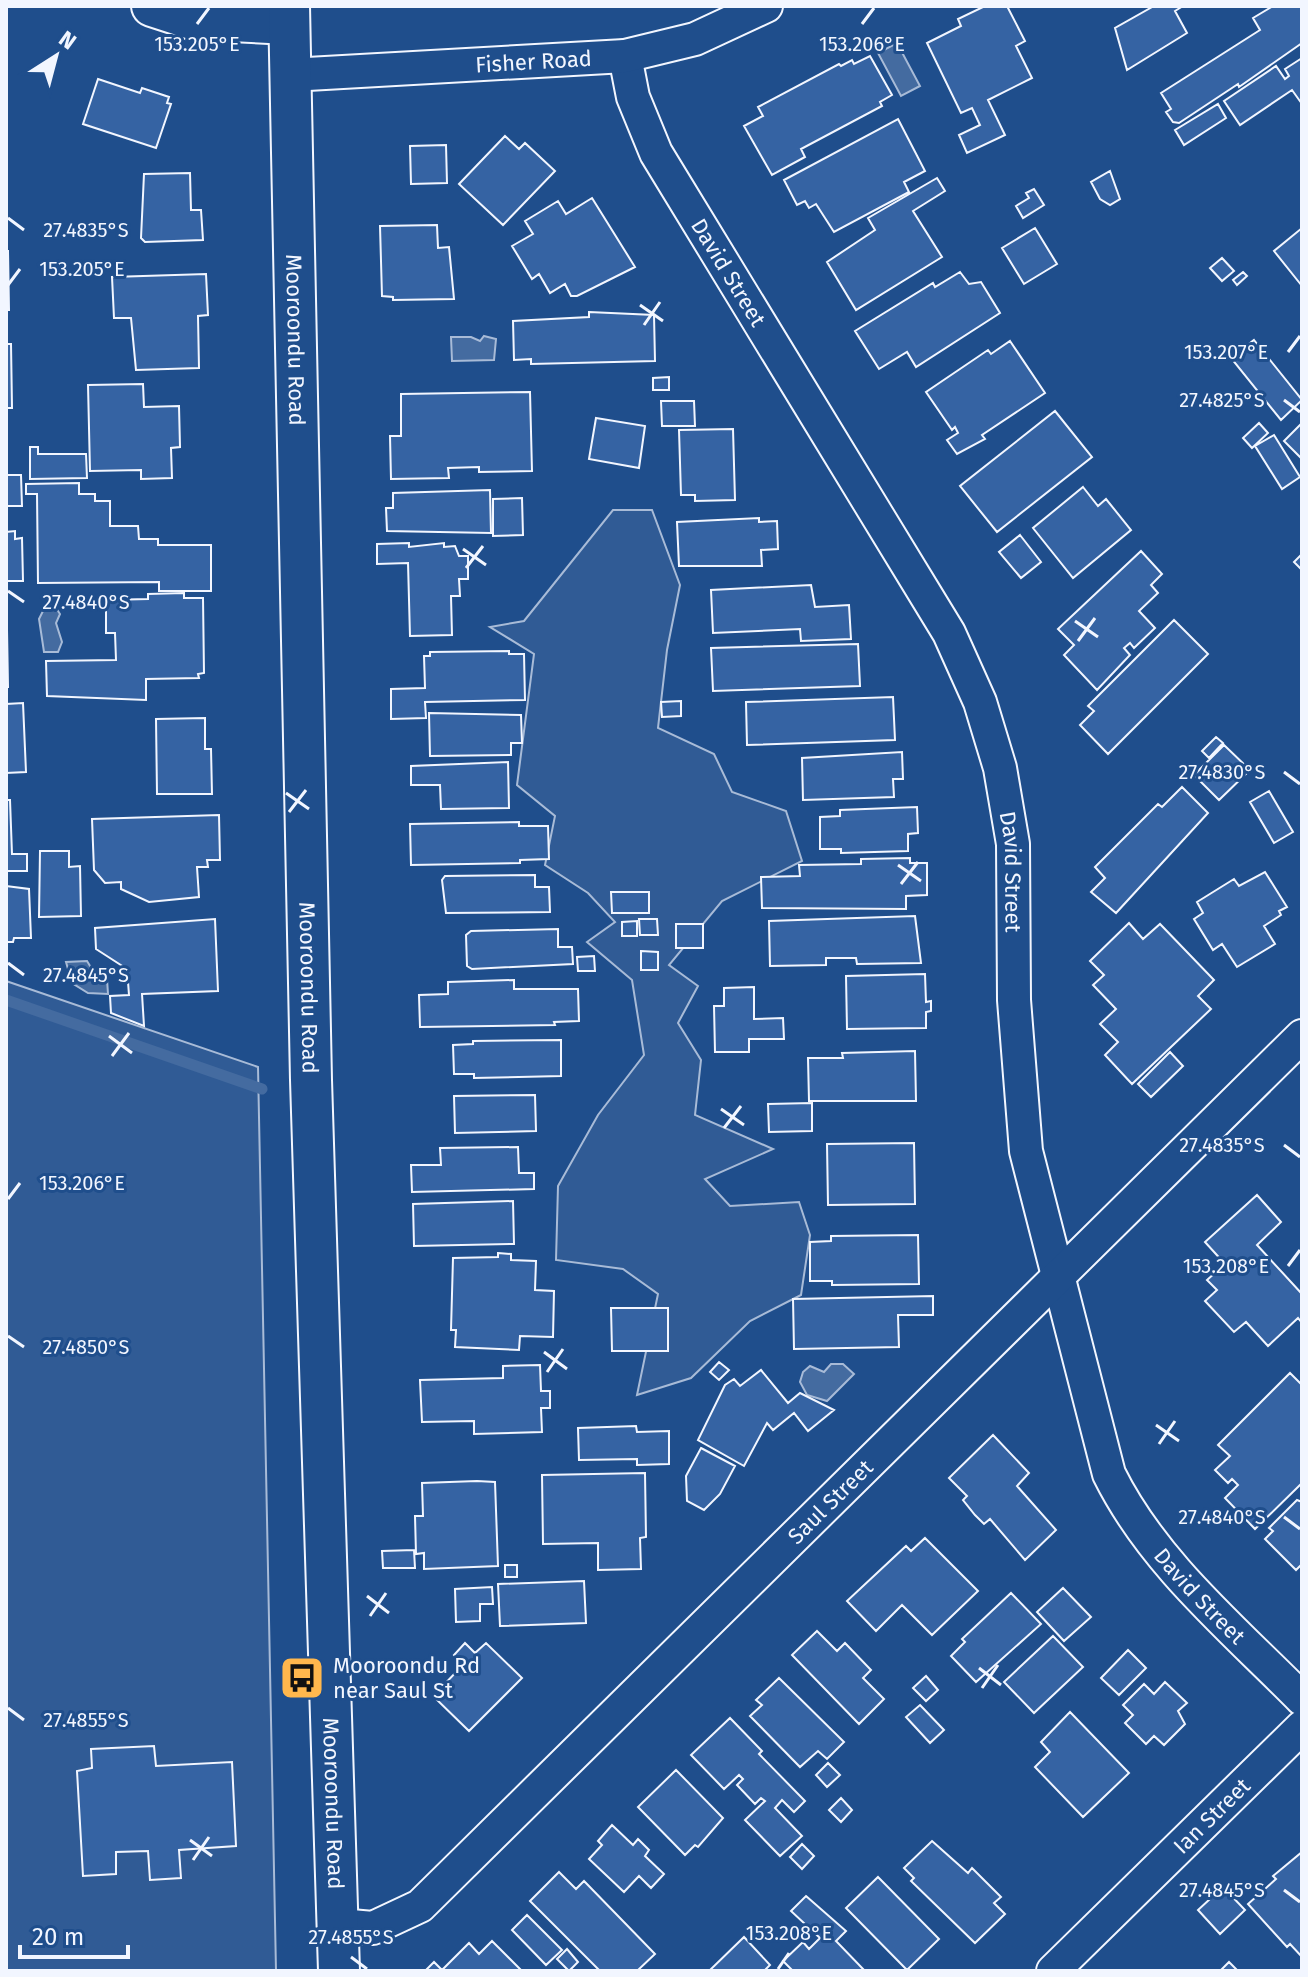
<svg xmlns="http://www.w3.org/2000/svg" width="1308" height="1977" font-family="'Fira Sans',sans-serif">
<style>
.built{fill:#305b95;stroke:#a8bbd7;stroke-width:2}
.water{fill:#446ba0;stroke:#a8bbd7;stroke-width:2}
.lines{fill:none;stroke-linecap:round;stroke-linejoin:round}
.stream{stroke:#446ba0;stroke-width:11}
.building{fill:#3563a3;stroke:#f2f6ff;stroke-width:2}
.minor-casing{stroke:#f2f6ff;stroke-width:36}
.tertiary-casing{stroke:#f2f6ff;stroke-width:44}
.minor{stroke:#1f4e8c;stroke-width:32}
.tertiary{stroke:#1f4e8c;stroke-width:40}
.ticks{fill:none;stroke:#f2f6ff;stroke-width:3}
.labels{text-anchor:middle;stroke-width:6;stroke-linejoin:round;paint-order:stroke}
.street-label{font-size:22px;fill:#f2f6ff;stroke:#1f4e8c}
.poi-label{font-size:22px;fill:#f2f6ff;stroke:#1f4e8c;text-anchor:start}
.ticks-label{font-size:20px;text-anchor:middle;fill:#f2f6ff;stroke:#1f4e8c;stroke-width:6;stroke-linejoin:round;paint-order:stroke}
</style>
<rect width="100%" height="100%" fill="#1f4e8c"/>
<path class="built" d="M613,510h39l28,75 -13,65 -9,78 56,26 18,38 54,19 16,50 -80,40 -53,64 29,21 -20,37 23,37 -6,55 78,34 -68,30 25,27 69,-4 11,33 -9,60 -51,26 -59,57 -54,17 21,-101 -35,-25 -67,-9 2,-74 40,-71 46,-60 -12,-75 -45,-38 28,-20 -27,-29 -43,-28 10,-49 -38,-31 17,-131 -44,-27 34,-6z
M6,981l252,86 18,904h-270z"/>
<path class="water" d="M897,43l23,43 -19,10 -23,-43z
M484,336l12,3 -2,21 -42,1 -1,-24h20l9,4z
M54,605l6,9 -4,9 6,19 -4,10h-14l-5,-33 6,-12z
M87,961l11,18h9l1,15 -20,-1 -16,-10 -6,-21z
M831,1364h12l11,10 -27,27 -20,-6 -7,-13 3,-10 7,-6 14,6z"/>
<g class="lines">
<path class="stream" d="M6,1000l256,89"/>
</g>
<path class="building" d="M985,6h22l18,35 -9,5 16,32 -44,22 17,35 -38,18 -8,-18 21,-10 -8,-17 -11,5 -34,-70 34,-17 -3,-7z
M1154,6h29l-8,5 12,22 -60,37 -12,-42z
M1273,6h29v37l-63,44 -1,-3 -59,39 -6,-1 -7,-10 5,-3 -10,-16 99,-63 -7,-12z
M870,56l22,39 -12,7 2,4 -81,43 4,8 -33,18 -28,-49 19,-10 -5,-9 81,-43 2,2 11,-6 2,4z
M1302,58v46l-10,-14 -52,35 -16,-24 52,-35 9,13 4,-3 -4,-7z
M98,79l42,14 2,-5 27,9 -2,6 4,1 -15,44 -73,-24z
M1218,104l8,14 -42,27 -9,-15z
M898,119l27,52 -21,11 5,10 -75,40 -18,-28 -7,4 -4,-7 -8,4 -13,-25z
M505,136l14,13 6,-6 30,28 -52,54 -44,-41z
M446,145l1,38 -36,1 -1,-38z
M1110,171l10,28 -10,6 -10,-6 -9,-17z
M190,173l1,37h10l2,30 -58,2 -4,-4 3,-64z
M937,178l8,13 -32,20 29,46 -86,53 -29,-48 48,-32 -7,-12z
M1034,189l10,16 -21,13 -7,-12 13,-8 -3,-5z
M592,198l43,69 -58,29h-6l-6,-12 -15,9 -11,-19 -7,5 -20,-33 21,-12 -8,-13 33,-20 8,13z
M437,225l1,23 11,-1 5,52 -61,1v-3l-11,-1 -2,-70z
M1035,228l22,36 -33,20 -22,-36z
M1302,228v58l-28,-35z
M6,251h2l1,59h-3z
M1222,258l12,13 -12,10 -12,-13z
M960,272l9,12 12,-2 19,31 -84,54 -9,-15 -28,17 -24,-38 78,-48 2,4z
M1243,272l4,4 -10,9 -4,-5z
M206,274l2,41 -10,1 1,52 -63,2 -5,-52h-17l-2,-41z
M589,312l65,3 1,46 -124,3v-5l-17,1 -1,-39 76,-4z
M1254,340l48,60 -21,20 -50,-62z
M1010,341l35,52 -63,42 3,4 -28,15 -10,-14 11,-7 -3,-6 -3,3 -26,-38 62,-42 3,4z
M6,344h5l1,64h-6z
M669,377v13h-16v-12z
M143,384l1,23 35,-1 1,41 -9,1 1,30 -31,1v-9l-51,1 -2,-86z
M530,392l2,79 -53,1v-5l-31,1 1,10 -58,1 -1,-43h11v-42z
M661,401h33l1,25h-33z
M1055,411l37,46 -95,75 -37,-46z
M596,418l49,8 -6,42 -50,-9z
M1259,423l9,10 -16,15 -9,-10z
M1302,423v36l-18,-18z
M733,429l2,71 -40,1v-6h-14l-2,-65z
M1274,435l26,42 -18,12 -27,-43z
M6,440v35h15l1,31h-16z
M30,447h8v7h48l1,24 -57,1z
M79,483v11h16v7h15v25h28l1,13h19v6h53v46h-52v-9l-121,1 -1,-89h-11v-10z
M1083,487l15,19 8,-7 25,31 -58,48 -40,-50z
M490,490l1,43 -104,-2 -1,-23h7v-15z
M522,498l1,37 -30,1v-37z
M759,518v4l18,-1 1,28 -17,1 1,16h-83l-2,-44z
M15,531v8l7,-1 1,43h-17v-49z
M1020,535l21,27 -20,16 -22,-26z
M409,543v4l35,-4v4l11,-1 4,10h9v23h-9l1,17h-9l1,39 -42,1 -2,-73 -31,1v-20z
M1141,551l21,23 -11,11 7,8 -19,18 16,17 -21,20 -4,-5 -6,5 6,7 -33,35 -33,-35 10,-10 -16,-16z
M1302,554v16l-8,-8z
M811,585l4,22 34,-2 2,34 -50,2 -1,-12 -87,4 -2,-43z
M184,593v5h19l1,75 -6,1 1,4 -53,1v21l-99,-4 -1,-35 70,-1 -1,-27h-9v-33l42,-1v-5z
M1174,620l34,34 -100,100 -28,-29 14,-14 -6,-5z
M6,630h1l1,57h-2z
M858,644l2,42 -147,5 -2,-43z
M509,651v3h15l1,46 -100,2 1,16 -35,1v-30l34,-1 -1,-32h6v-4z
M893,697l2,43 -148,5 -1,-43z
M681,701v15l-19,1 -1,-15z
M23,703l3,69 -20,1v-69z
M429,713l92,2 1,28h-11v12l-81,1z
M205,718v31h6l1,45h-55l-1,-75z
M1216,737l7,6 -14,15 -7,-7z
M1224,745l26,25 -31,30 -25,-25z
M902,752l1,27h-10l1,18 -91,3 -1,-42z
M508,762l1,46 -68,1 -1,-24h-29v-19z
M1182,787l26,26 -92,100 -25,-21 14,-14 -10,-11 63,-63 4,3z
M1269,791l24,41 -19,11 -24,-41z
M6,800h4l2,54h15v17h-21z
M917,807l1,26 -10,1v17l-67,2v-4h-21v-32l20,-1v-6z
M219,815l1,45h-13l1,7h-11l2,30 -50,5 -28,-13v-7l-16,1 -11,-13 -2,-51z
M519,822v4h29l1,33 -29,1v3l-109,2 -1,-41z
M40,851h29v16l11,-1 1,50 -42,1z
M910,858v5h17v32l-21,1v13l-144,-1 -1,-31 39,-1 -1,-11 62,-1v-5z
M1265,872l22,35 -8,4 2,4 -17,11 11,18 -38,23 -15,-23 -9,6 -19,-31 9,-6 -6,-11 37,-23 5,7z
M535,875v12h14l1,25 -104,1 -4,-33 3,-4z
M6,886l23,3 2,49h-17l-1,4h-7z
M611,892h38v21h-37z
M915,916l6,47 -64,1 -1,-6h-30v7l-56,1 -1,-45z
M215,919l3,72 -76,3 2,32 -33,-13 -1,-17 19,-1 -2,-26 -31,-20 -1,-21z
M639,919h18l1,16h-18z
M637,921v15h-15v-14z
M1129,923l14,16 17,-15 54,56 -16,16 13,13 -79,75 -27,-29 13,-13 -18,-18 16,-15 -23,-24 11,-10 -14,-14z
M676,924h27v24h-27z
M558,929v18h14l1,17 -101,5 -5,-3 -1,-31 5,-4z
M641,951l17,1v18h-17z
M594,956l1,15h-17l-1,-14z
M925,974l1,28 5,-1v10l-5,1v16l-79,1 -1,-53z
M514,980v9h64l1,32 -25,1 1,3 -135,2 -1,-32 29,-1v-12z
M754,987v32l29,-1 1,21h-35v13h-34l-1,-46h10v-18z
M561,1040v36l-87,2v-4h-20l-1,-29 20,-1v-3z
M915,1051l1,50h-107l-1,-43h35l-1,-5z
M1170,1052l13,14 -32,31 -13,-13z
M535,1095l1,36 -81,2 -1,-37z
M812,1103v28l-43,1 -1,-28z
M914,1143l1,61 -87,1 -1,-61z
M518,1147l1,26h15v16l-122,3 -1,-27h30l-1,-17z
M1257,1195l24,27 -24,23 45,49v29l-4,-5 -30,28 -22,-24 -12,10 -29,-31 12,-11 -10,-10 18,-16 -20,-22z
M513,1201l1,43 -100,2 -1,-42z
M918,1235l1,49 -87,1v-4h-22v-39l21,-1v-5z
M498,1253l13,1v6l25,1 -1,29 19,1 -1,46 -33,-1 -1,14 -64,-3 1,-17h-5l2,-72 45,-1z
M933,1296v19h-35l1,32 -105,2 -1,-50z
M611,1308h57v43h-56z
M719,1362l10,8 -10,10 -9,-8z
M540,1365l1,26h9v17h-9l1,24 -68,2v-13l-52,1 -2,-42 83,-2v-12z
M761,1370l27,33 12,-10 34,17 -26,21 -14,-18 -21,17 -6,-7 -23,43 -46,-26 27,-55 9,-6 6,7z
M1290,1373l12,12v98l-47,46 -30,-31 13,-13 -6,-6 -4,4 -13,-13 15,-14 -12,-11z
M636,1426l1,6 32,-1v33l-32,1v-6l-58,1 -1,-32z
M993,1435l36,38 -12,13 39,44 -31,30 -35,-41 -6,5 -9,-9 -12,-15 4,-4 -18,-18z
M701,1448l34,18 -15,28 -16,16 -17,-9 -1,-25z
M645,1473l1,64 -6,1 1,31 -43,1v-27l-55,1 -1,-69z
M477,1481l18,1 3,84 -74,3v-16l-8,1 -1,-38h8l-1,-33z
M1297,1500l5,2v62l-6,6 -31,-31 8,-8 -4,-3z
M925,1538l53,53 -46,44 -30,-30 -26,26 -29,-30 59,-55 5,5z
M414,1550l1,18h-32l-1,-17z
M505,1565h12v12h-12z
M584,1581l2,42 -86,3 -2,-42z
M492,1587l1,17h-13v17l-24,1 -1,-33z
M1063,1588l28,29 -27,24 -27,-29z
M1011,1593l30,31 -65,58 -25,-26 14,-14 -3,-3z
M817,1631l20,20 8,-8 26,27 -8,8 21,21 -25,25 -67,-69z
M1053,1636l30,31 -49,46 -30,-31z
M465,1643l10,10 11,-10 36,35 -53,53 -36,-35 30,-31 -9,-10z
M1128,1650l18,18 -27,27 -18,-17z
M926,1676l12,14 -12,11 -13,-13z
M779,1678l65,64 -17,17 -9,-8 -18,16 -50,-51 12,-11 -6,-5z
M1165,1682l22,21 -9,8 7,13 -21,21 -10,-9 -8,8 -21,-21 8,-8 -10,-10 21,-21 10,10z
M920,1705l24,25 -14,13 -24,-26z
M1070,1712l59,61 -46,44 -48,-50 15,-15 -9,-10z
M730,1718l32,33 -3,3 46,47 -11,11 -12,-12 -7,8 27,28 -22,20 -35,-36 20,-19 -4,-3 -6,6 -18,-19 6,-6 -4,-4 -15,14 -33,-34z
M154,1746l2,20 76,-4 4,84 -57,4 2,28 -31,2 -2,-29 -32,1v22l-33,2 -6,-105 15,-3 -1,-19z
M828,1763l12,12 -13,12 -11,-12z
M676,1770l47,48 -25,29 -3,-2 -10,10 -47,-48z
M841,1798l11,12 -11,12 -12,-12z
M612,1825l21,20 5,-6 11,11 -4,6 19,18 -13,14 -12,-12 -15,16 -35,-33 13,-14 -4,-4z
M932,1841l36,32 4,-5 29,29 -7,6 11,11 -30,29 -64,-62 3,-3 -10,-10z
M802,1844l12,12 -12,13 -12,-12z
M1302,1852v105l-12,-13 -3,3 -39,-43 28,-25 -3,-3z
M559,1872l17,17 8,-8 71,73 -18,17h-37l-70,-70z
M878,1877l61,62 -32,31 -61,-62z
M1223,1887l22,23 -25,24 -22,-24z
M806,1896l40,35 -10,10 29,30h-72l-10,-10 20,-19 6,7 11,-11 -29,-27z
M527,1915l35,35 -16,15 -34,-35z
M744,1937l26,28 -6,6h-55z
M492,1941l30,30h-97l9,-9 8,8 27,-27 10,11z
M567,1949l11,13 -9,9 -12,-12z
M1229,1962l9,9h-18z"/>
<g class="lines">
<g class="minor-casing">
<g id="minor">
<path id="s1" d="M625,56l8,41 23,56 293,480 31,69 20,66 13,76 1,156 12,151 83,323c44,89 124,155 193,225"/>
<path id="s2" d="M290,75l335,-19 70,-17 71,-33"/>
<path id="s3" d="M339,1925l34,3 47,-22 882,-870"/>
<path id="s4" d="M1053,1971l249,-244"/>
</g>
</g>
<g class="tertiary-casing">
<g id="tertiary">
<path d="M152,6l40,13 97,5"/>
<path id="s5" d="M289,6l22,1074 28,891"/>
</g>
</g>
<use href="#minor" class="minor"/>
<use href="#tertiary" class="tertiary"/>
</g>
<path class="ticks" d="M197,24l12,-16M862,24l12,-16M8,218l16,12M8,285l12,-16M640,305l23,16M644,325l16,-23M1288,352l12,-16M1284,400l16,12M463,549l23,16M466,568l17,-22M8,591l16,11M1075,621l23,16M1078,641l17,-23M1284,772l16,12M286,793l23,16M289,812l17,-22M898,865l23,16M901,884l17,-22M8,963l16,12M109,1036l23,17M112,1056l17,-23M721,1109l23,16M724,1128l17,-22M1284,1145l16,12M8,1199l12,-16M1288,1266l12,-16M8,1336l16,11M544,1352l23,17M547,1372l16,-23M1156,1425l23,16M1159,1444l16,-23M1284,1517l16,12M367,1596l22,17M370,1616l16,-23M979,1668l22,17M982,1688l16,-23M8,1708l16,12M190,1840l22,16M193,1860l16,-23M1284,1890l16,12M351,1957l16,12M778,1969l11,-16"/>
<defs>
<g id="bus-square" transform="scale(2.3)"><rect x="-9" y="-9" width="18" height="18" rx="4" fill="#ffb74d" stroke="#1f4e8c"/><path d="M-5-6H5V4H4V6H2V4H-2V6H-4V4H-5ZM-3.5-4V0h7V-4ZM-3.5 1.2v1.5H-2V1.2ZM2 1.2v1.5H3.5V1.2Z" fill="#111"/></g>
</defs>
<g fill-rule="evenodd">
<use href="#bus-square" x="302" y="1678"/>
</g>
<g class="labels">
<g class="street-label">
<text dy="8" stroke="none"><textPath href="#s2" startOffset="244">Fisher Road</textPath></text>
<text dy="8" stroke="none"><textPath href="#s1" startOffset="242">David Street</textPath></text>
<text dy="8" stroke="none"><textPath href="#s5" startOffset="334">Mooroondu Road</textPath></text>
<text dy="8" stroke="none"><textPath href="#s1" startOffset="914">David Street</textPath></text>
<text dy="8" stroke="none"><textPath href="#s5" startOffset="982">Mooroondu Road</textPath></text>
<text dy="8" stroke="none"><textPath href="#s3" startOffset="662">Saul Street</textPath></text>
<text dy="8" stroke="none"><textPath href="#s1" startOffset="1680">David Street</textPath></text>
<text dy="8" stroke="none"><textPath href="#s5" startOffset="1798">Mooroondu Road</textPath></text>
<text dy="8" stroke="none"><textPath href="#s4" startOffset="222">Ian Street</textPath></text>
</g>
<g class="poi-label">
<text x="333" y="1673">Mooroondu Rd<tspan x="333" dy="25">near Saul St</tspan></text>
</g>
</g>
<g class="ticks-label">
<text x="197" y="51">153.205°E</text>
<text x="862" y="51">153.206°E</text>
<text x="86" y="237">27.4835°S</text>
<text x="82" y="276">153.205°E</text>
<text x="1226" y="359">153.207°E</text>
<text x="1222" y="407">27.4825°S</text>
<text x="86" y="609">27.4840°S</text>
<text x="1222" y="779">27.4830°S</text>
<text x="86" y="982">27.4845°S</text>
<text x="1222" y="1152">27.4835°S</text>
<text x="82" y="1190">153.206°E</text>
<text x="1226" y="1273">153.208°E</text>
<text x="86" y="1354">27.4850°S</text>
<text x="1222" y="1524">27.4840°S</text>
<text x="86" y="1727">27.4855°S</text>
<text x="1222" y="1897">27.4845°S</text>
<text x="789" y="1940">153.208°E</text>
<text x="351" y="1944">27.4855°S</text>
</g>
<rect width="1308" height="1977" fill="none" stroke="#f2f6ff" stroke-width="16"/>
<g transform="translate(56 56) rotate(36)" stroke="#1f4e8c" stroke-width="6" paint-order="stroke">
<path d="M0-6L14 30L0 20L-14 30Z" fill="#f2f6ff"/>
<text y="-12" font-size="22" font-weight="bold" text-anchor="middle" fill="#f2f6ff">N</text>
</g>
<path d="M20 1945v12h108v-12" fill="none" stroke="#f2f6ff" stroke-width="4"/>
<text x="32" y="1945" font-size="24" fill="#f2f6ff" stroke="#1f4e8c" stroke-width="6" paint-order="stroke">20 m</text>
</svg>
